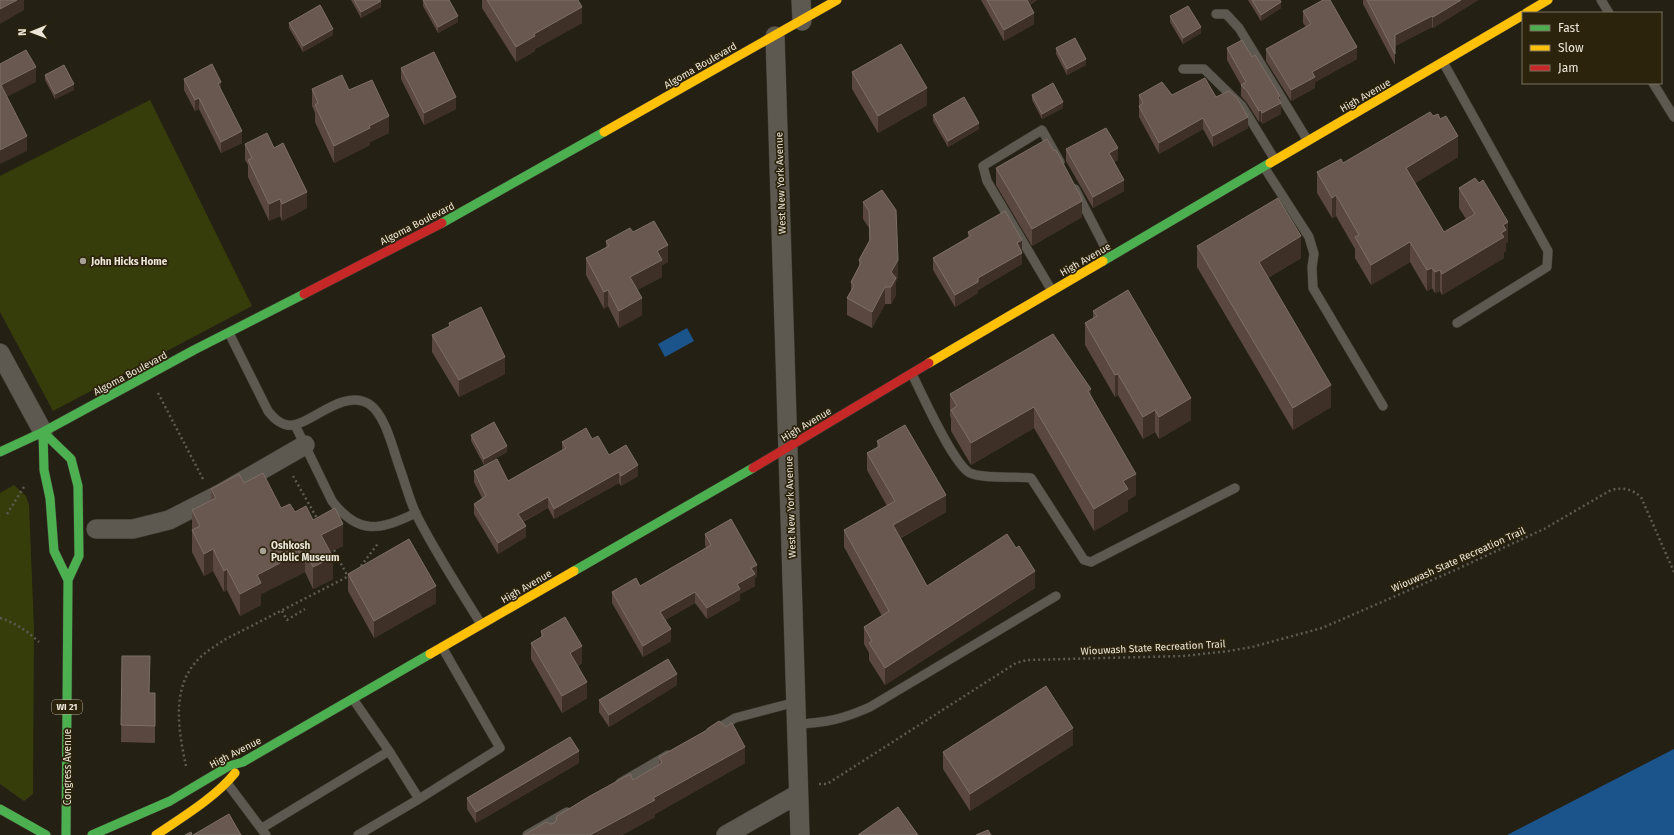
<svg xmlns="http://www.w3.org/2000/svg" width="1674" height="835" font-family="'Fira Sans',sans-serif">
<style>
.green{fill:#373d0a}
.water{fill:#1b548b}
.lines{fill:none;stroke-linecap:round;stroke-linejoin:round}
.lane-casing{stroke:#3e3a31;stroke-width:10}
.street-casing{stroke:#3e3a31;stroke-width:20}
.fast-casing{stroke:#3e3a31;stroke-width:10}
.slow-casing{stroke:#3e3a31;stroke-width:10}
.jam-casing{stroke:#3e3a31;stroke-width:10}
.path{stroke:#5e5b51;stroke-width:2.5;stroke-dasharray:2 3;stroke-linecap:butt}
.lane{stroke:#5d5950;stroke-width:9}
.street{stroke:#5d5950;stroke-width:19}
.fast{stroke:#4caf50;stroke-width:9}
.slow{stroke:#ffc107;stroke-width:9}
.jam{stroke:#c62828;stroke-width:9}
.wall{fill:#594740}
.shaded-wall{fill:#3e3027}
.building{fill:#695850;stroke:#7d6f66}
.poi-dot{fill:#a6a194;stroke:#2c230d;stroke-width:1.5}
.labels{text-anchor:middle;stroke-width:3.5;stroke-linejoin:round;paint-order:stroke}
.shield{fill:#2c230d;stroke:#b2ac9c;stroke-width:1}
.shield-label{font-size:9px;font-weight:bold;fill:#ece7d9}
.street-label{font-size:10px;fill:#ece7d9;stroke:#2c230d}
.poi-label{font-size:10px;font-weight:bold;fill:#ece7d9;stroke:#2c230d;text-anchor:start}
</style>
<rect width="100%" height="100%" fill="#252014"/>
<path class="green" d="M150,100l102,206 -199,105 -53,-99v-136z
M14,485l12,11 3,9 5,123 -1,166 -9,7 -24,-17v-291z"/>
<path class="water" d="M687,328l7,13 -29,16 -7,-13z
M1674,749v86h-167z"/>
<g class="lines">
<g class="lane-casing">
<path id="lane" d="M1601,0l8,13
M1216,14h10l13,14 69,113
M1443,62l105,189 -1,16 -90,56
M1183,69h21l38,37 33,54
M1653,83l21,34
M1264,167l45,70 5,17 -2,13 1,21 70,118
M1075,189l35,68
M1052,291l-65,-110 -4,-15 59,-36 18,32
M229,333l39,78c5,6 10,12 19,14 20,4 55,-38 82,-21 16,10 24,45 30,62 6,16 10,33 17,48 19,38 43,74 65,110
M912,374c10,20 41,90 58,99 12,6 46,3 61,5l53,82 7,2 144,-74
M295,425l37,76c27,35 48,29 84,12
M353,699l36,52
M796,724c30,-1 47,-5 74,-17l186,-111
M713,731l22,-13 61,-16
M227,783l39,52
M620,783l48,-28
M419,799l81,-51 -58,-101
M262,828l127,-77 30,48 -61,36
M527,835l40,-23"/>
</g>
<g class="street-casing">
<path id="street" d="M801,0l1,21
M775,36l25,799
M0,353l43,79
M96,529h37l36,-9 51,-26 85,-49
M726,835l72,-41"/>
</g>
<g class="fast-casing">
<path id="fast" d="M442,223l162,-91
M1103,261l167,-98
M43,432l151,-82 110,-56
M43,432l28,27 7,27 1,70 -11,24 -2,255
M43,432l1,38 6,28 4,53 14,29
M0,452l43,-20
M574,571l179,-103
M0,809l46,26
M92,835l78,-34 59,-35 14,-4 187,-108"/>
</g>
<g class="slow-casing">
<path id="slow" d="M1526,13l22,-13
M604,132l233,-132
M1270,163l253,-148
M929,363l174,-102
M430,654l144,-83
M156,835c25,-17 60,-38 79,-62"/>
</g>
<g class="jam-casing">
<path id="jam" d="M304,294l138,-71
M753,468l176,-105"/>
</g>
<path class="path" d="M158,393l46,88
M293,476l25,44
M7,514l17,-27
M334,550l14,27
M358,570l21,-28
M282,611l5,9 18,-11
M0,618c16,5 27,13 39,24
M186,766c-7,-33 -15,-75 9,-103 8,-10 19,-16 29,-23l125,-64
M819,784h8l189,-121 11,-3 156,-4 46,-5 23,-4 70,-19 131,-57 91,-42 67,-39c12,-3 21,-1 30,7l33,75"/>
<use href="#lane" class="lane"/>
<use href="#street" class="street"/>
<use href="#fast" class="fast"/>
<use href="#slow" class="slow"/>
<use href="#jam" class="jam"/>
</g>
<path class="wall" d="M351,0h29l1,7 -20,11z
M423,0l35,22 -20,11 -15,-27z
M482,0h96l4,23 -47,26v2l-19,11 -34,-54z
M981,0h56l-7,5 4,19 -30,17z
M1248,0h32l1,8 -20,13z
M1363,0h115l-45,28 -1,-1 -37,19v19l-32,-61z
M1303,11l54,48 -42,23v6l-24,13 -25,-40v-12l40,-22 -3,-4z
M1170,16l31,17 -18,11 -13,-22z
M289,23l44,12 -30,17 -14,-24z
M1056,48l30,17 -19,10 -11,-21z
M1227,48l53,54 1,12 -19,10 -1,-3 -2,1 -12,-19 -6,-7v-11l-14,-25z
M401,68l55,41 -32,16 -23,-46z
M852,72l75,33 -49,28 -26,-44z
M45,75l29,15 -19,9 -10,-19z
M184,79l37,11 21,53 -21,10 -22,-44 -4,2 -11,-21z
M312,89l37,1 40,43 -19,9v3l-36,18 -19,-41v-9l-3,-7z
M1032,95l31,13 -21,11 -10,-19z
M1139,95h33l44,2 32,31 -35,19 -10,-18 -44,25 -20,-37z
M933,115l46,14 -31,18 -15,-26z
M245,144l29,4 33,60 -25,13 -2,-5 -11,5 -21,-44v-12l-3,-5z
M1066,149l52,11 -4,2 10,29 -31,17 -27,-47z
M1458,157l-43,26 29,49 22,-13 -7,-11v-20l49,54 -2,1v8l-2,1v6l-62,37 -2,-4 -5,2 -3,-5 -5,3 -17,-29 -39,23 -16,-27v-9l-19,-33 -4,2 -15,-25v-21l26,-9z
M996,168l86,49 -50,29 -36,-61z
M882,190l16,87 -2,4v14l-5,9h-6l-13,24 -25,-13v-17l4,-7v-9l8,-16v-6l10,-19v-13l-6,-9v-17z
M633,232l35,30 -6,3v12l-25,13 5,25 -23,13 -11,-22 -4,3 -18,-34v-17l20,-10v-7z
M968,232l54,8v24l-44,26v3l-23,14 -22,-37v-12l35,-21z
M1197,246l104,12 -33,20 63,129 -38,23 -96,-163z
M1093,311l98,109 -32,19 -4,-7 -12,7 -25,-44 -3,2 -30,-52v-22l8,-5z
M449,323l56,51 -46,23 -27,-45v-17l17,-8z
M950,394l141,2 45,99 -8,5v11l-34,20 -60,-103 -63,37 -20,-34v-13l-1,-2z
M471,435l36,17 -23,13 -13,-24z
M592,439l17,16 29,21 -17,10 -2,-3 -65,36 -6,-11 -25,14 3,15 -28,17 -24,-40v-10l8,-6 -8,-16v-11l34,10 54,-31v-8z
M877,441l69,71 -45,26 26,48 108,2 -150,97 -16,-25v-7l-5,-9v-17l18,-11 -38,-69v-17l43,-24 -20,-36v-17l10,-6z
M244,483l37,25 14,4 18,8 30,26 -13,6 3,27 -20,10 -8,-17 -44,22v11l-21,11 -13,-26 -3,2 -11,-21 -9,5 -12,-24v-42l19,-10v-11z
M705,534l52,42 -2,2v8l-15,8v6l-33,19 -12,-16 -30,17 6,21 -28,16 -31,-54v-11l28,-6 66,-38 -1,-3z
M348,574l88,29 -62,35 -26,-47z
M541,631l41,32 -4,3 9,32 -25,15 -31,-54v-16l10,-6z
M122,656l27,37h6v50l-34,-1z
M677,685l-68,42 -10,-15v-12z
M707,729l38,34 -90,51v3l-33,18h-98l30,-12 105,-58v-8l48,-27z
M1073,745l-103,66 -27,-42v-17z
M579,763l-103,60 -9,-14v-11z"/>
<path class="shaded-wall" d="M17,0h7v10l-24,14v-15z
M1025,0h12l-12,8z
M1461,0h17l-45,28v-11z
M381,1v6l-20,11v-6z
M1281,2v6l-20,13v-6z
M582,7v16l-47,26v2l-19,11v-15l18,-13z
M1034,13v11l-30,17v-11z
M458,16v6l-20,11v-6z
M1432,16v11l-37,19v-11z
M1201,27v6l-18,11v-6z
M333,29v6l-30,17v-6z
M1357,47v12l-42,23v6l-24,13v-11l21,-18z
M1086,59v6l-19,10v-6z
M36,67v15l-35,18v-15z
M221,82v11l-3,-9z
M74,84v6l-19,9v-5z
M927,88v17l-49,28v-17z
M1280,96l1,18 -19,10v-11l16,-16z
M456,97v12l-32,16v-12z
M199,98v11l-4,2v-11z
M1063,102v6l-21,11v-5z
M1261,110v11l-2,1v-11z
M389,116v17l-19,9v3l-36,18v-17l35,-20z
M1248,117v11l-35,19v-11z
M1203,118v11l-44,25v-11z
M979,123v6l-31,18v-6z
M242,131v12l-21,10v-11z
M27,136v15l-27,13v-14z
M1458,136v21l-52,32v-21z
M1118,148v12l-9,5v-12z
M1124,180v11l-31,17v-11z
M307,192v16l-25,13v-17z
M1336,195v21l-4,2v-20z
M280,199v17l-11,5v-17z
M1082,201v16l-50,29v-17z
M1508,222v20l-2,1v8l-2,1v6l-62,37v-21l61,-49z
M1301,236v22l-42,25v-21z
M1022,240v12l-5,-9z
M1410,242v20l-39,23v-20z
M668,245v17l-6,3v12l-32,17v-17l27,-26z
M1022,253v11l-44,26v3l-23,14v-12l23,-17z
M898,260v17l-2,4v14l-5,9v-32z
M1432,268v20l-5,3v-21z
M1440,270v21l-5,2v-21z
M885,287v17l-13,24v-16z
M608,290v16l-4,3v-17z
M642,298v17l-23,13v-17z
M505,357v17l-46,23v-17z
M1118,374v21l-3,2v-22z
M1331,385v22l-38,23v-22z
M1091,389v22l-3,-20z
M1191,398v22l-32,19v-22z
M1034,407v21l-63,37v-22z
M1155,410v22l-12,7v-22z
M507,446v6l-23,13v-6z
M638,465v11l-17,10v-10z
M619,472v11l-65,36v-10z
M1136,474v21l-8,5v11l-34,20v-22l29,-28z
M946,495v17l-53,30v-17z
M548,497v11l-30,16v-10z
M343,524v22l-22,10v-21z
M526,526v11l-28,17v-11z
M213,549v22l-9,5v-22z
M305,550v22l-44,22v11l-21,11v-22l17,-19z
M333,557v22l-20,10v-22z
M757,565v11l-2,2v8l-15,8v6l-33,19v-11l30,-24 14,-16z
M227,569v21l-3,2v-21z
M1035,571v17l-150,97v-17z
M436,586v17l-62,35v-17z
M695,592v11l-35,20v-11z
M671,629v12l-28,16v-11z
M582,646v17l-12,7v-17z
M677,674v11l-68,42v-12z
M587,682v16l-25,15v-17z
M1073,728v17l-103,66v-17z
M745,747v16l-90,51v3l-33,18h-32l63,-37z
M579,751v12l-103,60v-11z"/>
<path class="building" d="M0,0h17l-17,9z
M354,0h26l1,1 -20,11z
M423,0h26l9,16 -20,11z
M487,0h91l4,7 -48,27 1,2 -19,11z
M987,0h40l7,13 -30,17z
M1252,0h28l1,2 -20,13z
M1323,0h7l27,47 -45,25 3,5 -24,13 -25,-41 45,-25 -8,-13z
M1367,0h94l-28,17 -1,-1 -37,19v19z
M320,5l13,24 -30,17 -14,-23z
M1188,6l13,21 -18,11 -13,-22z
M1075,38l11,21 -19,10 -11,-21z
M1242,40l10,17 3,-2 25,41 -2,1 3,6 -19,10 -1,-3 -2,1 -12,-20 -6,-6 5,-3 -19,-34z
M901,44l26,44 -49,28 -26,-44z
M26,50l10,17 -35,18 26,51 -27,14v-86z
M434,52l22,45 -32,16 -23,-45z
M212,64l9,18 -3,2 24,47 -21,11 -22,-44 -4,2 -11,-21z
M64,65l10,19 -19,10 -10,-19z
M342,75l7,15 23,-10 17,36 -20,10 1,2 -36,18 -19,-41 3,-2 -6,-14z
M1205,78l11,19 13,-6 8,7 11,19 -35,19 -10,-18 -44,25 -20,-37 4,-3 -4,-8 23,-13 10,13z
M1053,83l10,19 -21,12 -10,-19z
M964,97l15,26 -31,18 -15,-26z
M1430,112l3,4 5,-2 2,5 6,-3 12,20 -52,32 38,64 31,-18 -16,-26 16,-10 4,5 4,-3 25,42 -5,3 3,5 -5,3 3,4 -62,37 -2,-4 -5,2 -3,-4 -5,2 -17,-28 -39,23 -16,-28 4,-2 -23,-40 -4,3 -15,-26 24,-13 2,4z
M1106,128l12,20 -9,5 15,27 -31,17 -27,-48z
M267,133l7,15 9,-5 24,49 -25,12 -2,-5 -11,5 -21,-44 4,-2 -7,-14z
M1047,139l7,12 2,-1 25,47 1,4 -50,28 -36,-61z
M882,190l14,20 2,50 -7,12 5,6 -5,9h-6l-13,25 -25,-14 7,-12 -3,-4 10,-19 -2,-3 11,-20 -1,-29 -6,-9z
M1278,198l23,38 -42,26 72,123 -38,23 -96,-162z
M1005,211l17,29 -5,3 5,10 -44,25v4l-23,13 -22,-37 38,-22 -3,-4z
M654,221l14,24 -11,6 5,9 -32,17 12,21 -23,13 -11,-21 -4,2 -18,-34 23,-12 -3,-5 24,-13 3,4z
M1128,290l63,108 -32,19 -4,-7 -12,7 -25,-43 -3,1 -30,-52 12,-7 -4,-5z
M481,307l24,50 -46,23 -27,-45 18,-9 -1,-3z
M1053,334l38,55 -3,2 48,83 -13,7 5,8 -34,20 -60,-102 -63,36 -20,-33 6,-4 -7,-12z
M494,422l13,24 -23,13 -13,-24z
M905,425l41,70 -53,30 34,61 80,-52 9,14 3,-2 16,25 -150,97 -16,-25 3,-2 -8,-14 25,-16 -45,-81 51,-29 -28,-48 13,-7 -3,-5z
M586,428l6,11 6,-3 11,19 17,-10 12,20 -17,11 -2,-4 -65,37 -6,-12 -30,17 8,12 -28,17 -24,-39 12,-8 -12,-25 23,-12 11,22 58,-33 -4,-6z
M263,473l18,35 9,-4 5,8 11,-6 7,14 22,-12 8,16 -22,11 12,22 -20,10 -8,-17 -48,25 4,8 -21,11 -13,-25 -3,2 -11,-22 -9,5 -12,-24 8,-4 -8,-16 24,-12 -5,-9 28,-15 5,9z
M731,519l26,46 -6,3 4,6 -18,10 3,5 -33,19 -12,-16 -35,20 11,17 -28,17 -31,-54 24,-14 4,8 71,-41 -6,-11z
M409,539l27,47 -62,35 -26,-47z
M565,617l17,29 -12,7 17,29 -25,14 -31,-53 12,-7 -2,-5z
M122,656h28l-1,37h6v33l-34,-1z
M668,659l9,15 -68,41 -10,-15z
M1046,686l27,42 -103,66 -27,-42z
M719,721l7,6 6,-4 13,24 -92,51 2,2 -65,35h-66l22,-13 5,2 3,-1 2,-2 1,-5 33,-20 40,-22 3,6 29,-17 -3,-6 48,-27v-1z
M570,737l9,14 -103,61 -9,-14z
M898,807l20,28h-60z
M229,814l12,21h-48z
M988,830l3,5h-15z
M191,832l1,3h-7z"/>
<g class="poi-dot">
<circle cx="83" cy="261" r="4"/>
<circle cx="263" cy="551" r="4"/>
</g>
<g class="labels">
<rect class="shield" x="52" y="700" width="30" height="14" rx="3"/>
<g class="shield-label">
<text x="67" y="710">WI 21</text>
</g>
<g class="street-label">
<text transform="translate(700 65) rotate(-30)" y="4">Algoma Boulevard</text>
<text transform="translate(1365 95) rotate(-30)" y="4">High Avenue</text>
<text transform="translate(780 183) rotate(-92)" y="4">West New York Avenue</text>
<text transform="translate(417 223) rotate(-27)" y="4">Algoma Boulevard</text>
<text transform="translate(1085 259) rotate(-30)" y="4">High Avenue</text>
<text transform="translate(130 373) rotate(-28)" y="4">Algoma Boulevard</text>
<text transform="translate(806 424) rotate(-31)" y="4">High Avenue</text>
<text transform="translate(790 507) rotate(-92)" y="4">West New York Avenue</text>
<text transform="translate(1458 559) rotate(-24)" y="4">Wiouwash State Recreation Trail</text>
<text transform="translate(526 586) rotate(-30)" y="4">High Avenue</text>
<text transform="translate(1153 647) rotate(-3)" y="4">Wiouwash State Recreation Trail</text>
<text transform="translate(235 752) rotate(-27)" y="4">High Avenue</text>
<text transform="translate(67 767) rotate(-90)" y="4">Congress Avenue</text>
</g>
<g class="poi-label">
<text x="91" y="265">John Hicks Home</text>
<text x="271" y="549">Oshkosh<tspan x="271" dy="12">Public Museum</tspan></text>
</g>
</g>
<rect x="1522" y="12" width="140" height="72" fill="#2c230d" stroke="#79715f"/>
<rect x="1530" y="25" width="20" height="6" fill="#4caf50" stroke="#79715f"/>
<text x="1558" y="32" font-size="12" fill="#ece7d9">Fast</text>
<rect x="1530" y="45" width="20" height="6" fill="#ffc107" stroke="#79715f"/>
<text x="1558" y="52" font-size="12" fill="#ece7d9">Slow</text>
<rect x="1530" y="65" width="20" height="6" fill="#c62828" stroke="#79715f"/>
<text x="1558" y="72" font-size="12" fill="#ece7d9">Jam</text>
<g transform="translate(32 32) rotate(269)" stroke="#2c230d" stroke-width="3" paint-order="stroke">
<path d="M0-3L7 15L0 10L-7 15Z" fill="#ece7d9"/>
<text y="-6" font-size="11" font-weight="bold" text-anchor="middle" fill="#ece7d9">N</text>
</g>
</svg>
